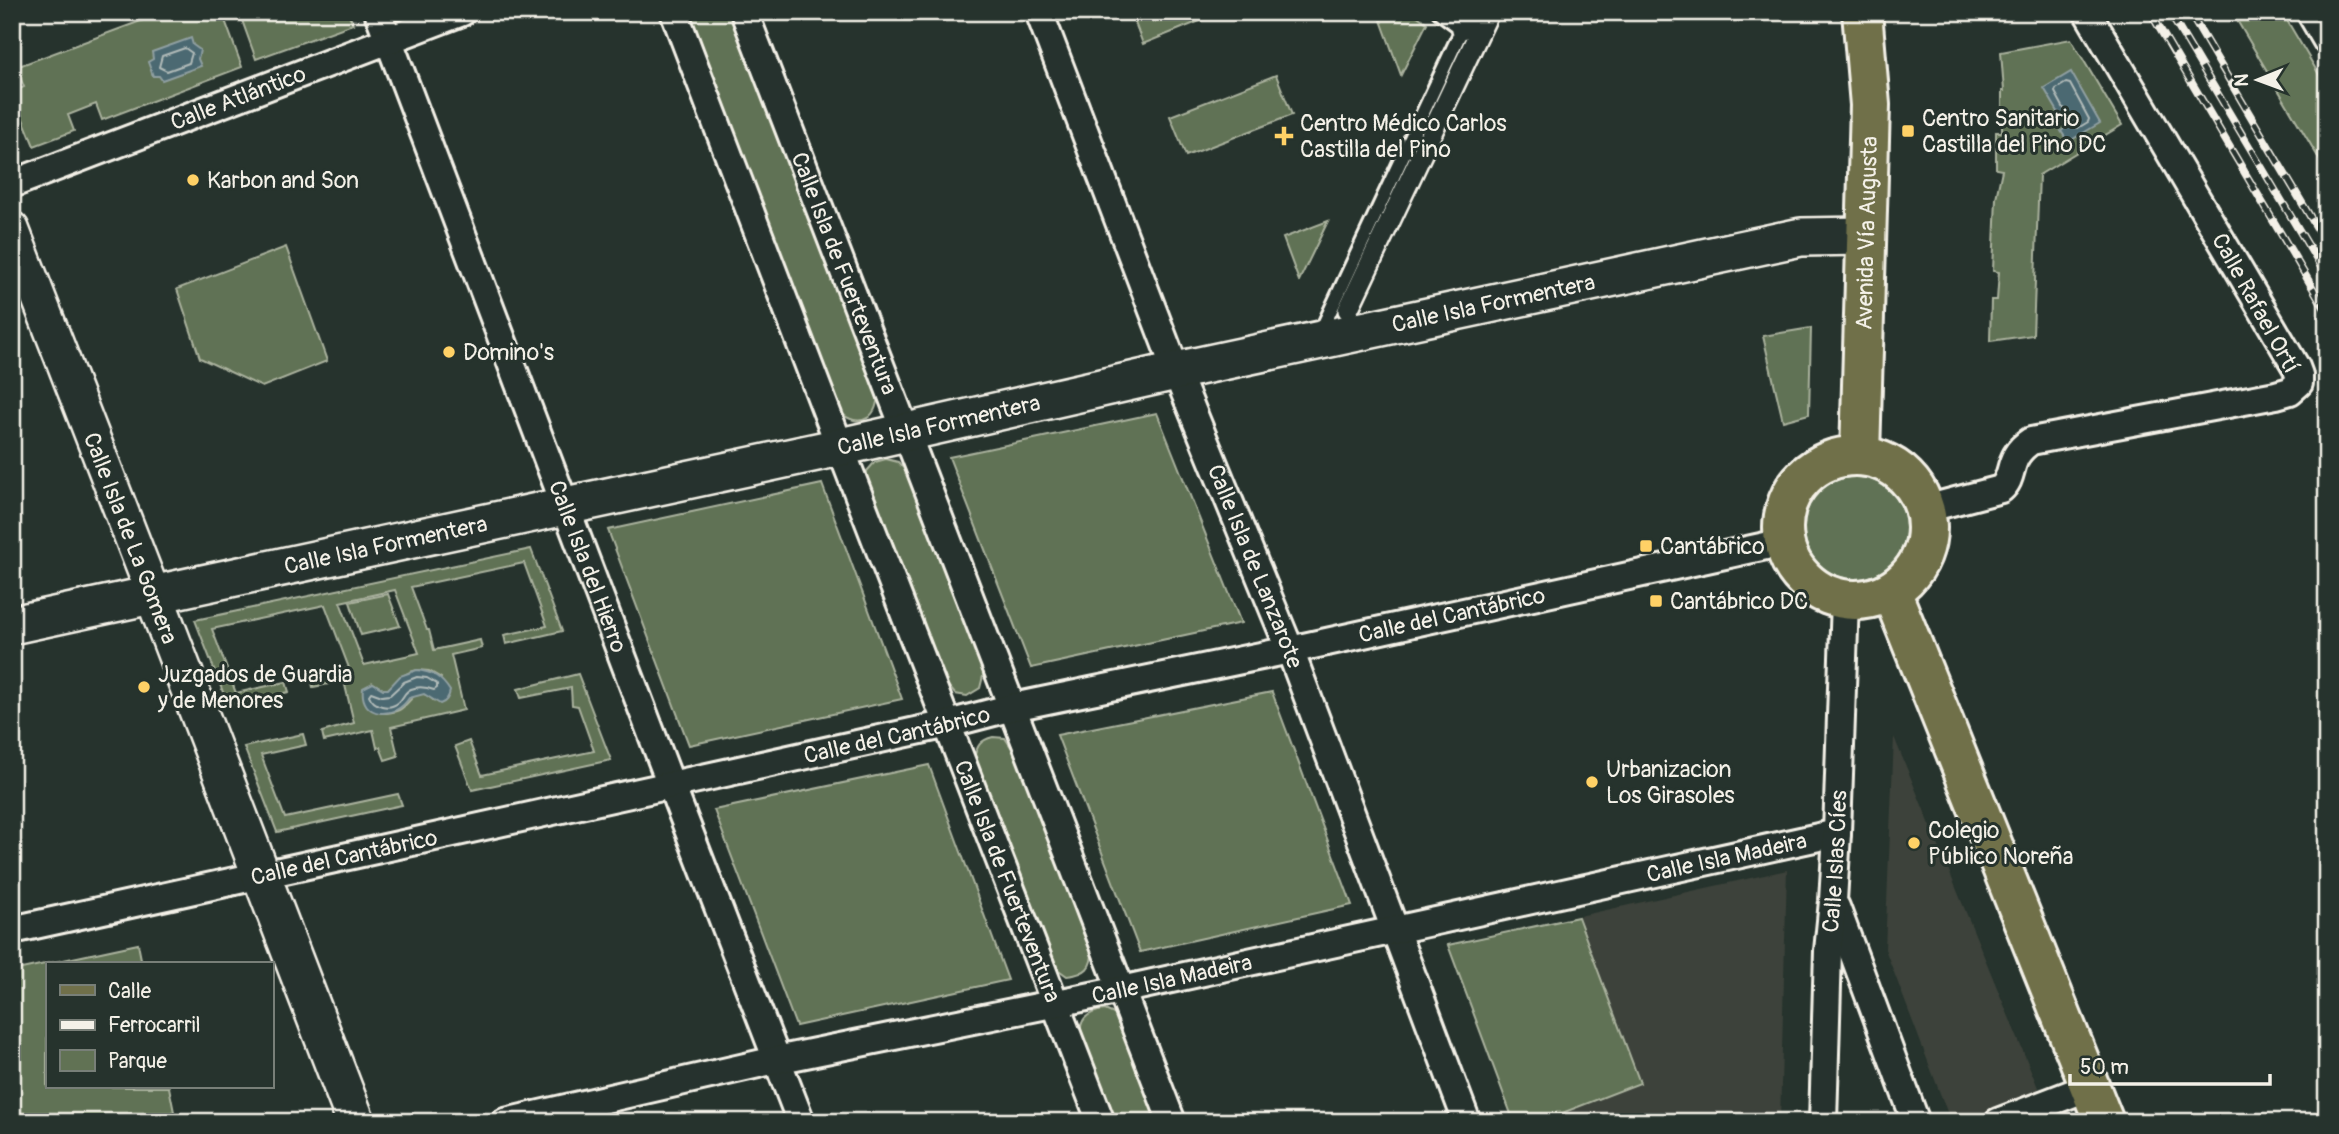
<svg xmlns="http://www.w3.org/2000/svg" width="2339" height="1134" font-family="Pangolin,sans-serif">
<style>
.built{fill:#3c423a}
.green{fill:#617254;stroke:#aab29e;stroke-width:2;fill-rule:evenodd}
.water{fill:#4c6972;stroke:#8f9fa1;stroke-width:2}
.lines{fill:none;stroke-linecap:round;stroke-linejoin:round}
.shore{stroke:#b1bbb9;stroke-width:2}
.service-casing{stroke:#f4f1e8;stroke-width:18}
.pedestrian-casing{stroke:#f4f1e8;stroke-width:24}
.minor-casing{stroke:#f4f1e8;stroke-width:32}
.tertiary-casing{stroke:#f4f1e8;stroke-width:38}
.secondary-casing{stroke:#f4f1e8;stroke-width:42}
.primary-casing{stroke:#f4f1e8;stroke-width:44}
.service{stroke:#26332d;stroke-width:12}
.pedestrian{stroke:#26332d;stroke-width:19}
.minor{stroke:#26332d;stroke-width:26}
.tertiary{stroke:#26332d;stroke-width:33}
.secondary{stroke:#26332d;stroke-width:37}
.primary{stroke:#70704a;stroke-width:38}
.rail-casing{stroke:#f4f1e8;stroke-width:8}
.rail{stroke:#26332d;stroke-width:5;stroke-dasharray:16;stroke-linecap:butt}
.poi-dot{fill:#ffd166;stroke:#26332d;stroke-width:2.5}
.labels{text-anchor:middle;stroke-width:6;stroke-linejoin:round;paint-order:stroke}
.street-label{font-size:23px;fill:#f4f1e8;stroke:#26332d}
.poi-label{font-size:23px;fill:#f4f1e8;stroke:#26332d;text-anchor:start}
</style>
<rect width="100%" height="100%" fill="#26332d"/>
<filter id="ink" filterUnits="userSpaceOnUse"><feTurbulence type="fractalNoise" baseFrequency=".0143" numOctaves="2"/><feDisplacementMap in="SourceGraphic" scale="14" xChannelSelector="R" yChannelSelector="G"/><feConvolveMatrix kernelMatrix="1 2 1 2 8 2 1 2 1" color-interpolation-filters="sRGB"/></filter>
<g filter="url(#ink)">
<path class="built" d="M1894,737l145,353 -78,32h-10l-66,-173z
M1787,870l-7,252h-266l-66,-177z"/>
<path class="green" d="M165,12h57l20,55 -140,53 -6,-16 -28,11 6,16 -40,15 -22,-54 12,-5 -8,-20z
M239,12h109l5,12 -97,35z
M686,12h44l147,378c4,27 -18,41 -38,21z
M1131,12h91l-79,32z
M1378,12h34l15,11 -26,52z
M2232,12h50l45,76v84z
M2071,39l51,86 -83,50 -6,160 -43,6 1,-41h6l2,-28 -6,-1 3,-73 6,-28 -6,-1v-37h6v-41h2l-3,-39z
M1276,75l16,40 -106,41 -16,-40z
M1328,221l-29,60 -16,-43z
M286,247l41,114 -65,26 -62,-29 -23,-69z
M1811,328l-2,86 -26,7 -20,-85z
M1157,413l84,210 -210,45 -82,-211z
M886,459l12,3 9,10 77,200 -4,16 -13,8 -12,-2 -10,-12 -78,-197v-14l8,-9z
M1804 528a51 51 0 1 1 102 0a51 51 0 1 1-102 0Z
M822,484l80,215 -213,46 -81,-215z
M531,549l31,82 -56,13 -2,-9 43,-9 -23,-63 -113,24 16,43h2l5,20 46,-10 2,8 -31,7 13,55 -73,17 7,29 -13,4 -5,-13 -3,1 -4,-18 -49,11 -2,-9 32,-9 -10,-42 -31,6 -2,-10 38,-9 -24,-63 -113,24 24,64 50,-11 3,10 -61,13 -33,-85zM395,590l24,63 -55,12 -24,-63zM417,670l12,1 12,7 -8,22c-18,-17 -22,4 -34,10 -6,3 -12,3 -18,3l-8,-30 10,6h5c9,-8 16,-17 29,-19z
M388,594l12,32 -39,9 -11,-33z
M578,674l33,86 -139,30 -17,-44 14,-5 13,34 112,-24 -16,-45 -6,-1 -1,-17 -50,10 -3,-9z
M1272,692l80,213 -212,47 -83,-217z
M303,734l3,11 -45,10 24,63 113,-24 4,11 -125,27 -33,-85z
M993,737l12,1 8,12 79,198c1,20 -6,26 -25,28l-11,-8 -5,-8 -77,-202c3,-12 6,-18 19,-21z
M929,765l79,215 -212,46 -82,-216z
M1578,917l62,166 -101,39h-25l-66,-177z
M138,944l4,20h-95v123h122l7,35h-164v-151z
M1105,1010l11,5 43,107h-46l-32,-82c-3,-20 5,-28 24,-30z"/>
<path class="water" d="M191,38l2,7 7,5 -2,9 3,7 -39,14 -3,-4h-6l-5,-14 5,-3 -1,-7z
M2071,72l29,51 -32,19 -7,-11 6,-4 -23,-39z
M417,670c16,2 24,7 33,21 -1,6 -3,11 -10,13l-16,-10 -15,4c-13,22 -50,21 -46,-10l10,-5 10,6h5l12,-13z"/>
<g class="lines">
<path class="shore" d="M185,48l7,5 -3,10 -22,8 -8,-4 3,-11z
M2066,83l4,1 19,35 -1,3 -10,6 -4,-1 -19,-35 1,-3z
M417,677l10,1 10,6v4l-3,2c-8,-3 -15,-4 -23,-1 -7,3 -7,8 -12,13 -10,9 -26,4 -30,-7l2,-3 11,4 8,-1 14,-13z"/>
<g class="service-casing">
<path id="service" d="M1320,333l142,-304 -23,-17"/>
</g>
<g class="pedestrian-casing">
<path id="pedestrian" d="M1462,29l8,-17
M1348,310l141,-298"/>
</g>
<g class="minor-casing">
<g id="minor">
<path id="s1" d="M378,12l293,773 130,337"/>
<path id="s2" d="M674,12l166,435 261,675"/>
<path id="s3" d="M744,12l428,1110"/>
<path id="s4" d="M1039,12l137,359 114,279 177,472"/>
<path d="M2310,12l17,29"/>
<path id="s5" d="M12,184l450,-172"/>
<path d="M1925,509l76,-20c15,-13 4,-31 30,-48l245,-46 14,-4 9,-8v-8l-3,-8 -209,-355"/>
<path d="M1836,907l80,215"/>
<path id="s6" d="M12,930l936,-206 65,-17 277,-57 494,-108"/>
<path id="s7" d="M505,1122l271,-62 345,-70 716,-157"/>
<path id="s8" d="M1823,1122l5,-171 5,-50 4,-68 8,-233"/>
<path d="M1998,1122l91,-35"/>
</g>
</g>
<g class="tertiary-casing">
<path id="tertiary" d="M12,229l141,364"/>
</g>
<g class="secondary-casing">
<g id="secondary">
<path d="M153,593l203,529"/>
<path id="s9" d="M12,625l828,-178 336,-76 625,-134 65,-1"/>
</g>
</g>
<g class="primary-casing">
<g id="primary">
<path id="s10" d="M1860,455l10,-350 -8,-93"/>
<circle cx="1855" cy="528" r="72"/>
<path d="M1891,591l213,531"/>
</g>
</g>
<use href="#service" class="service"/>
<use href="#pedestrian" class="pedestrian"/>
<use href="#minor" class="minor"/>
<use href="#tertiary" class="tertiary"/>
<use href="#secondary" class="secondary"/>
<use href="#primary" class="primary"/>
<g class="rail-casing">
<path id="rail" d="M2150,12l177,300
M2169,12l158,265
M2189,12l138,233"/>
</g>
<use href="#rail" class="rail"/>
</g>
</g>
<g class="poi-dot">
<rect x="1901" y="124" width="14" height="14" rx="3.5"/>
<path d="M1280.5 125.5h7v7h7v7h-7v7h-7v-7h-7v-7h7z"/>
<circle cx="193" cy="180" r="7"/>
<circle cx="449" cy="352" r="7"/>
<rect x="1639" y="539" width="14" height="14" rx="3.5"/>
<rect x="1649" y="594" width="14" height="14" rx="3.5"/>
<circle cx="144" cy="687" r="7"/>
<circle cx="1592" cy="782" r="7"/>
<circle cx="1914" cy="843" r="7"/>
</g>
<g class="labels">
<g class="street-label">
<text dy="8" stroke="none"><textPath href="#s5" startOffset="242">Calle Atlántico</textPath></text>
<text dy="8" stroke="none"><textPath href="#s10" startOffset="222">Avenida Vía Augusta</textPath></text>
<text dy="8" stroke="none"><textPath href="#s3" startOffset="280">Calle Isla de Fuerteventura</textPath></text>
<text transform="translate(2256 303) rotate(61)" y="8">Calle Rafael Ortí</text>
<text dy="8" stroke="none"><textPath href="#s9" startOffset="1516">Calle Isla Formentera</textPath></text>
<text dy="8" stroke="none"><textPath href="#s9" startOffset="948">Calle Isla Formentera</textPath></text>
<text transform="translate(131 538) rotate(69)" y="8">Calle Isla de La Gomera</text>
<text dy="8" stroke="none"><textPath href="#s9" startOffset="382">Calle Isla Formentera</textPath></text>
<text dy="8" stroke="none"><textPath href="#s4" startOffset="595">Calle Isla de Lanzarote</textPath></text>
<text dy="8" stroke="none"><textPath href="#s1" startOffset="593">Calle Isla del Hierro</textPath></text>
<text dy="8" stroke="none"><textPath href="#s6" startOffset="1474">Calle del Cantábrico</textPath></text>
<text dy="8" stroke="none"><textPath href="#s6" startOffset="906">Calle del Cantábrico</textPath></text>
<text dy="8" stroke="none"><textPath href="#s7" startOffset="1250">Calle Isla Madeira</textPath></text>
<text dy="8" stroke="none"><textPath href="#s6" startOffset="340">Calle del Cantábrico</textPath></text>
<text dy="8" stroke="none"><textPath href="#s8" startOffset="261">Calle Islas Cíes</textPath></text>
<text dy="8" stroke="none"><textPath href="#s2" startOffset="931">Calle Isla de Fuerteventura</textPath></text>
<text dy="8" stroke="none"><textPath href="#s7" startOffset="682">Calle Isla Madeira</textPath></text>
</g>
<g class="poi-label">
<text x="1922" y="126">Centro Sanitario<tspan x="1922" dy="26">Castilla del Pino DC</tspan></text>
<text x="1300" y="131">Centro Médico Carlos<tspan x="1300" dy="26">Castilla del Pino</tspan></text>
<text x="207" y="188">Karbon and Son</text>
<text x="463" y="360">Domino's</text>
<text x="1660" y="554">Cantábrico</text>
<text x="1670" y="609">Cantábrico DC</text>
<text x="158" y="682">Juzgados de Guardia<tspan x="158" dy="26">y de Menores</tspan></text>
<text x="1606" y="777">Urbanizacion<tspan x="1606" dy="26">Los Girasoles</tspan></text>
<text x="1928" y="838">Colegio<tspan x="1928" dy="26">Público Noreña</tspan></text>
</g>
</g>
<rect width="2339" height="1134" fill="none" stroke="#26332d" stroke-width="42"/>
<rect x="21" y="21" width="2297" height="1092" fill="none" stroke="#f4f1e8" stroke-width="2.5" filter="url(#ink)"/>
<rect x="46" y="962" width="228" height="126" fill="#26332d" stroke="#787f78" stroke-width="2"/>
<rect x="60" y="985" width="35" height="10" fill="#70704a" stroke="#787f78" stroke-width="2"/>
<text x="108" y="998" font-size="21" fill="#f4f1e8">Calle</text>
<rect x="60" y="1020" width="35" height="10" fill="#f4f1e8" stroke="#787f78" stroke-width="2"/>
<text x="108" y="1032" font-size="21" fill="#f4f1e8">Ferrocarril</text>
<rect x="60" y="1050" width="35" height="21" fill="#617254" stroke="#787f78" stroke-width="2"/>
<text x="108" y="1068" font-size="21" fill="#f4f1e8">Parque</text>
<g transform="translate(2258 80) rotate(269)" stroke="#26332d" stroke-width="5" paint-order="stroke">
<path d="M0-5L12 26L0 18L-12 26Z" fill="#f4f1e8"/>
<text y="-10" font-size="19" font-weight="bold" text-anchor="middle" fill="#f4f1e8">N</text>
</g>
<path d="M2070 1074v10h200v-10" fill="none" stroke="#f4f1e8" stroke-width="3.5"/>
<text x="2080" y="1074" font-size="21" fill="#f4f1e8" stroke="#26332d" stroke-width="5" paint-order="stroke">50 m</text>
</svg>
